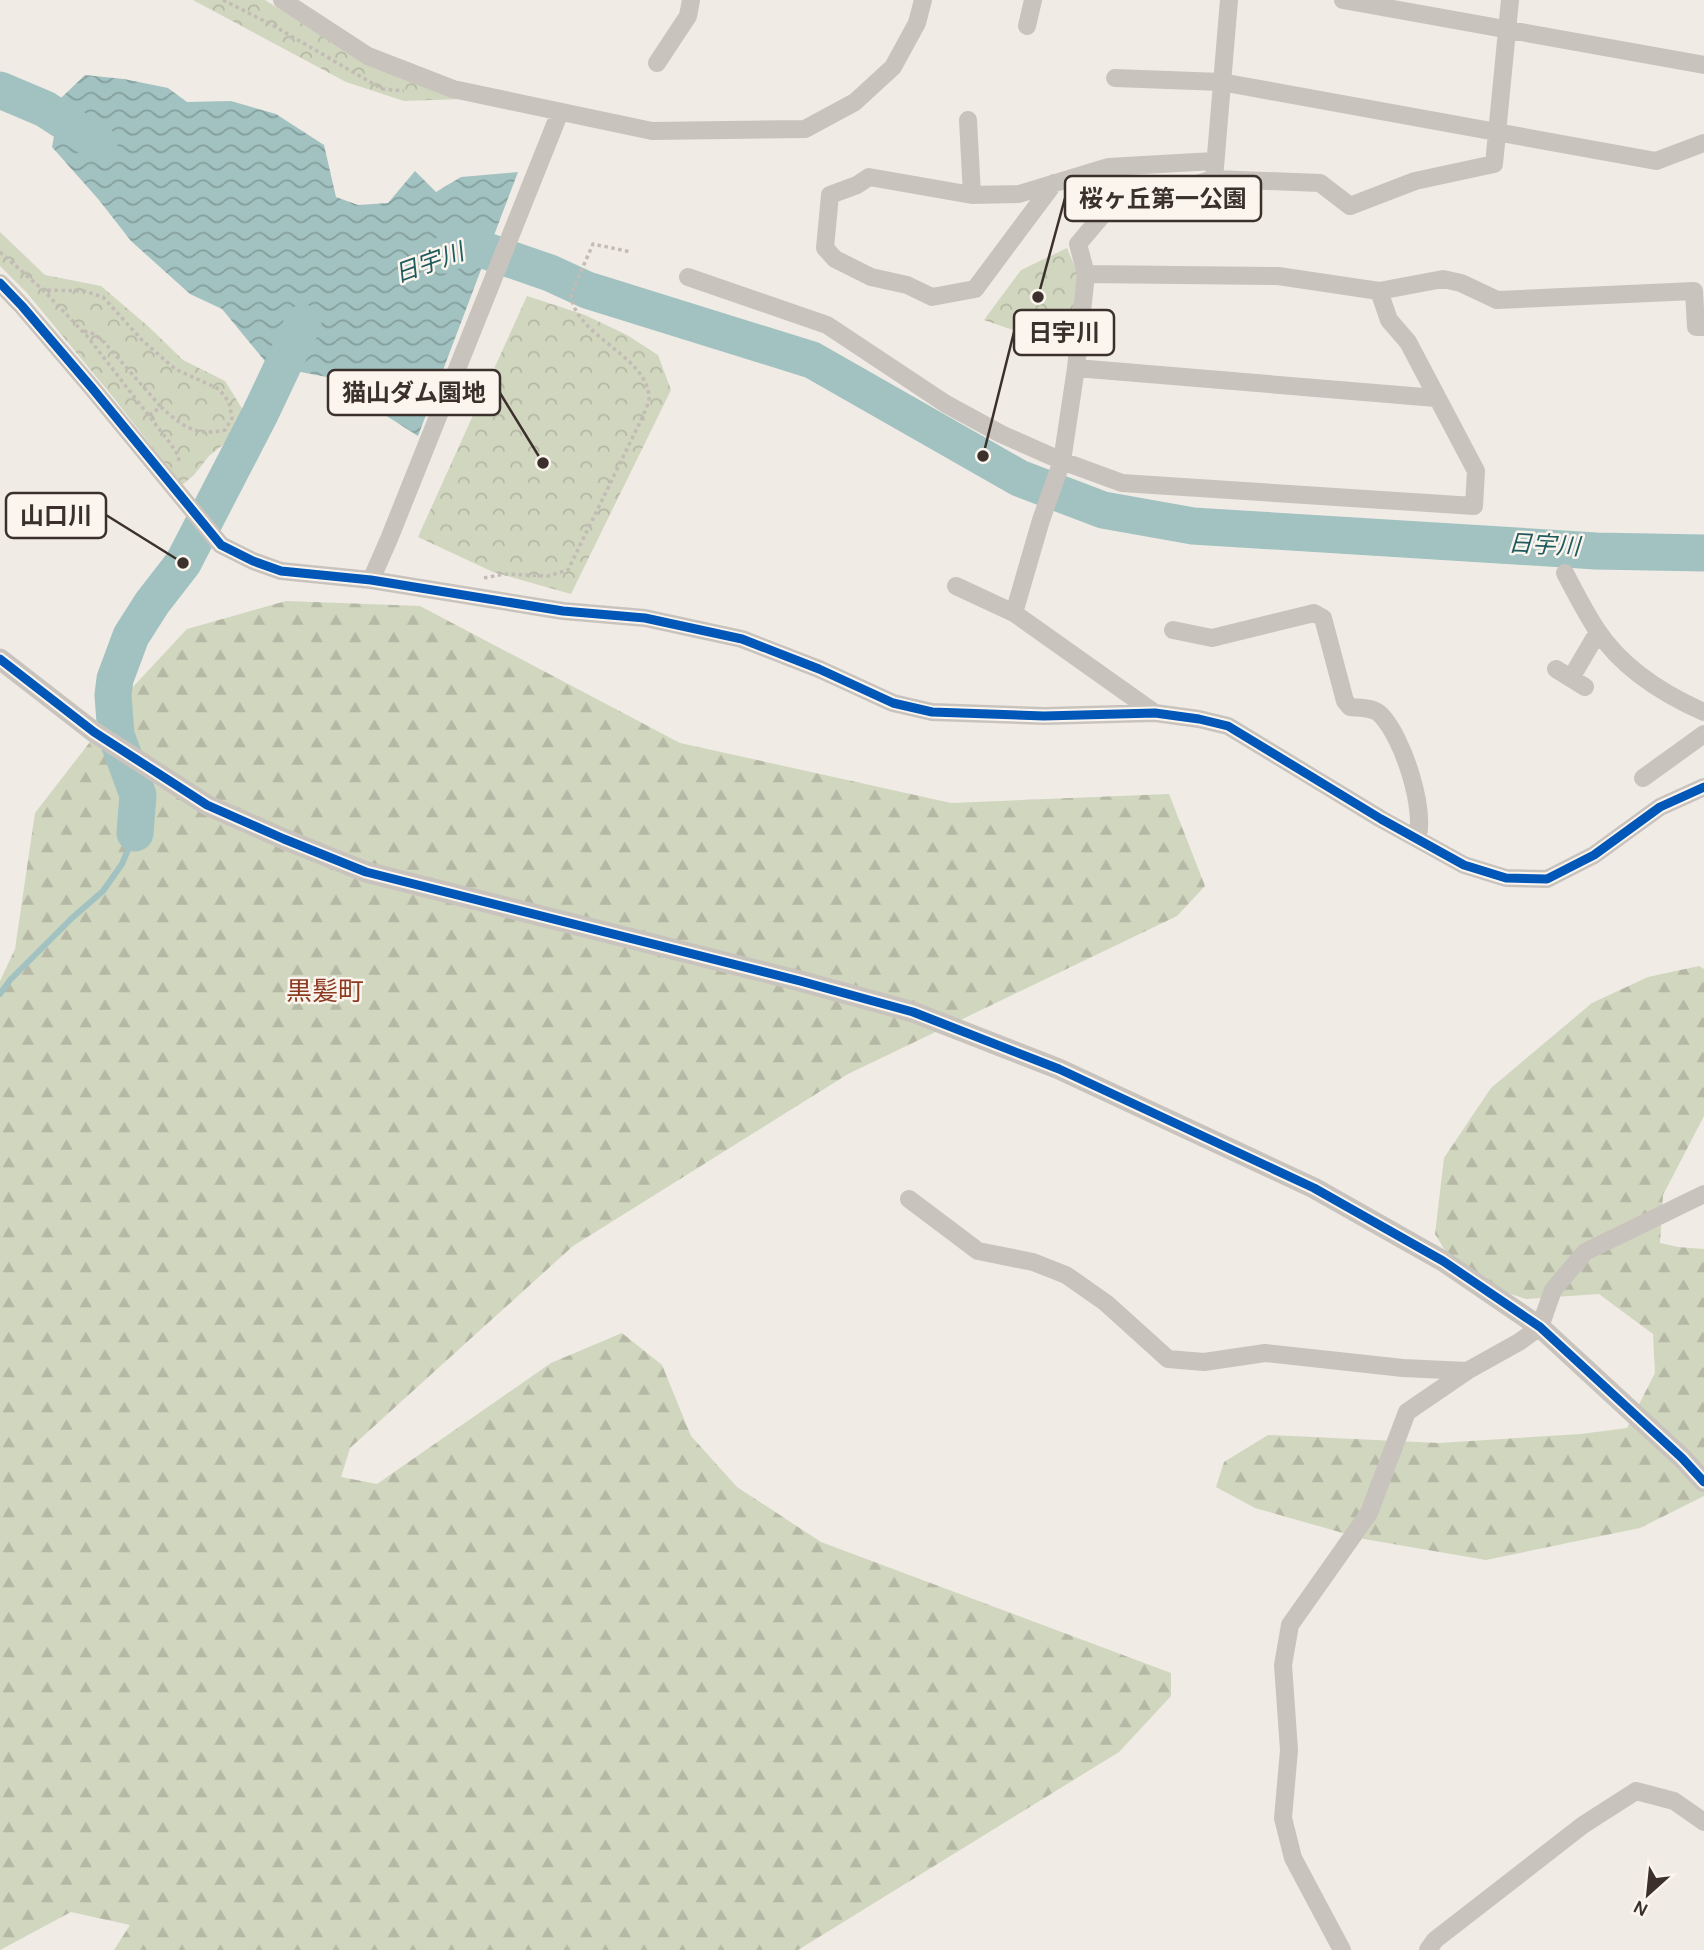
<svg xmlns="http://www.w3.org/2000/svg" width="1704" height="1950" font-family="Karla,'Noto Sans JP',sans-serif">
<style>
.forest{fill:url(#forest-firs)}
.park{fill:url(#park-crowns)}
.water{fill:url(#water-waves)}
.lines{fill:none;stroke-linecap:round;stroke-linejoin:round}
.stream{stroke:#a1c2c1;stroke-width:6}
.river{stroke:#a1c2c1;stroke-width:37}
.path{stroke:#c2bbb6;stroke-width:3.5;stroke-dasharray:3.5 3.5;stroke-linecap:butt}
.minor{stroke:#c9c3be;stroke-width:18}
.tertiary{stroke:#c9c3be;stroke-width:21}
.cycleway-casing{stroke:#fbf5ee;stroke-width:13}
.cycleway{stroke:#0057b8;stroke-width:9}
.labels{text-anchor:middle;stroke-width:5;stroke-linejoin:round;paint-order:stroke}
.water-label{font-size:24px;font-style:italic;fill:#1f5a5e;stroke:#fbf5ee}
.quarter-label{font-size:26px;fill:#8c3b22;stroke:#fbf5ee}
.leader{fill:none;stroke:#3b302b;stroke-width:2.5}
.callout-dot{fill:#3b302b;stroke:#fbf5ee;stroke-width:2.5}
.callout{fill:#fbf5ee;stroke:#3b302b;stroke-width:2.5}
.callout-label{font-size:24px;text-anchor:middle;font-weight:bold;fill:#3b302b}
</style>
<defs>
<pattern id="forest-firs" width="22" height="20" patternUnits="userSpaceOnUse" patternTransform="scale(1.75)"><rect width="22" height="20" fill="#d1d6bf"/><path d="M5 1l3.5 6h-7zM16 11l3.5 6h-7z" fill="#b4b8a4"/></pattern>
<pattern id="park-crowns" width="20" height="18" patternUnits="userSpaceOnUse" patternTransform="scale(1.75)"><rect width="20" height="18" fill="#d1d6bf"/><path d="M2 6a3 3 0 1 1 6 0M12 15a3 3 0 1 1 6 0" fill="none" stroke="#b4b8a4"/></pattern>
<pattern id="water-waves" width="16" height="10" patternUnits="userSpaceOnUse" patternTransform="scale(1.75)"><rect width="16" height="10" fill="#a1c2c1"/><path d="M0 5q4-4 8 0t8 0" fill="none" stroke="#849e9d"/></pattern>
</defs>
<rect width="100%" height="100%" fill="#f0ebe5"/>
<path class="forest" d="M286,601l134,5 260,137 271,60 218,-9 36,92 -28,30 -329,158 -275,172 -223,202 -9,29 36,7 174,-121 71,-30 40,32 29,71 46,51 84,55 350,131v23l-52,56 -321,198h-684l16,-25 -59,-13 -71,38v-969l15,-32 20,-136 96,-124 56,-60z
M1699,966l5,3v147l-41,79 -3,48 18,4 26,2v247l-64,32 -154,32 -122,-21 -109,-31 -39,-21 8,-25 44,-27 171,8 142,-9 46,-6 28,-55 -2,-39 -54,-40 -73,5 -64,-21 -27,-44 9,-76 47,-70 101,-85 56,-26z"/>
<path class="park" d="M193,0h72l92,58 106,41 -59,2 -58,-19z
M0,232l45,43 56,11 48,41 34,33 42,21 18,29 -9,26 -25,20 -15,19 -12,10 -69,-88 -86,-104 -27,-27z
M1067,248l11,26 -10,75 -84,-29 37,-50z
M527,296l58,19 42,20 31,20 13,35 -100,204 -78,-22 -75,-35z"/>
<path class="water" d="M85,75l39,4 44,9 19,14 44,-1 45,13 48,31 12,52 22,8 30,-2 27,-32 21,21 25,-15 57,-5 -100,264 -36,-23h-31l-1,-24 -18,-11 -63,-12 -47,-57 -32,-15 -59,-53 -32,-41 -47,-53 9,-49z"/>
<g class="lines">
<path class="stream" d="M0,994l10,-14 62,-62 31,-27 19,-27 13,-31"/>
<path class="river" d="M0,90l45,19 54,35
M443,255l26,-10 81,28 37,17 225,70 207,118 84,32 90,16 403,25 108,2
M135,833l3,-38 -22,-60 -3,-40 2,-16 16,-43 21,-33 31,-40 77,-149 43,-91"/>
<path class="path" d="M223,0l51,26 108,63 22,2
M0,252l43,38
M84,331l10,3 10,8 57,65
M149,415l12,-8c21,19 35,30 64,23l7,-12 -3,-16 -10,-13 -44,-20 -33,-29 -39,-43 -19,-6 -41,-1 44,46 83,107 8,12 1,7
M484,578l20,-4 44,2 20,-6 75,-154c2,-6 7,-14 6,-20 -4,-42 -75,-60 -78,-102l22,-50 38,8"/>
<path class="minor" d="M282,0l86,56 85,33 199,42 153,-2 50,-27 38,-35 24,-44 6,-23
M1343,0l361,65
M1027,26l6,-26
M657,63l31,-47 3,-16
M1115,78l106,4 435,79 48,-18
M968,120l4,75
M1214,179l106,4 30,23 65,-25 79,-17 16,-164
M1054,183l-79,106 -43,8 -25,-12 -36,-8 -36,-18 -10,-11 5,-53 27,-10 12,-8 103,18 47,-1 89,-27 106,-6
M688,277l139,48 119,79 55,30 61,27 60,22 352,23 2,-35 -68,-129 -19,-22 -10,-29 -101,-15 -192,-2
M0,283l22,23 70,82 129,157 32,16 28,10 90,9 192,31 82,7 97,21 77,30 74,34 39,9 112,4 111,-3 44,6 29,7 153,93 83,46 42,13 41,1 47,-24 66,-48 44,-20
M1379,291l64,-12 18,4 36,17 197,-9 2,36h8
M1076,368l360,30
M1565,573c10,19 20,39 32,57 25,38 66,64 107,82
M371,580l18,-41 171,-427
M956,586l58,27
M1173,630l39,8 102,-25 9,5 22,83 5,6c11,1 24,0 31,8 22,23 45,94 36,124
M1556,669l29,18
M1571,678l27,-46
M1155,713l-141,-100 27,-93 21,-59 14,-93 10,-94 -8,-30 28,-33 108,-32 15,-179
M1643,778l61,-44
M909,1199l69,52 55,11 33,13 40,28 62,56 36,3 61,-9 138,15 64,3
M1342,1950l-49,-92 -10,-40 6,-68 -6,-85 7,-40 79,-112 38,-101 60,-41 52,-29 21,-15 13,-37 32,-38 119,-58
M1428,1950l7,-10 148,-115 53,-34 38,10 30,21"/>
<path class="tertiary" d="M0,659l94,73 113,73 77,34 82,33 434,109 113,31 146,57 255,119 129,73 97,66 142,131 22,24"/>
<g class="cycleway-casing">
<path id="cycleway" d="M0,283l22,23 70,82 129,157 32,16 28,10 90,9 192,31 82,7 97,21 77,30 74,34 39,9 112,4 111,-3 44,6 29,7 153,93 83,46 42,13 41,1 47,-24 66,-48 44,-20
M0,659l94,73 113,73 77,34 82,33 434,109 113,31 146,57 255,119 129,73 97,66 142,131 22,24"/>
</g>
<use href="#cycleway" class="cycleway"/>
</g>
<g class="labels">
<g class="water-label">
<text transform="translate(429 263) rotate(-20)" y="8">日宇川</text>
<text transform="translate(1544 545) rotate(3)" y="8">日宇川</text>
</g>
<g class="quarter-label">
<text x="325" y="1000">黒髪町</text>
</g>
</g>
<path class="leader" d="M1038 297L1065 198M983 456L1014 332M543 463L500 393M183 563L106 515"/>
<g class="callout-dot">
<circle cx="1038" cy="297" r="7"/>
<circle cx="983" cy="456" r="7"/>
<circle cx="543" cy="463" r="7"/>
<circle cx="183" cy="563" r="7"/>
</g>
<g class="callout">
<rect x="1065" y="176" width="196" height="45" rx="7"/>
<rect x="1014" y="310" width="100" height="45" rx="7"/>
<rect x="328" y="370" width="172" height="45" rx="7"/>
<rect x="6" y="493" width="100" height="45" rx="7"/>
</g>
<g class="callout-label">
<text x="1163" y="207">桜ヶ丘第一公園</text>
<text x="1064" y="341">日宇川</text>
<text x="414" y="401">猫山ダム園地</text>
<text x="56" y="524">山口川</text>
</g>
<g transform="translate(1648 1894) rotate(207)" stroke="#fbf5ee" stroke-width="5" paint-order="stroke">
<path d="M0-5L12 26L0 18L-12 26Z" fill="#3b302b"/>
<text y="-10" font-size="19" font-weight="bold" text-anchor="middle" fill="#3b302b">N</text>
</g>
</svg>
